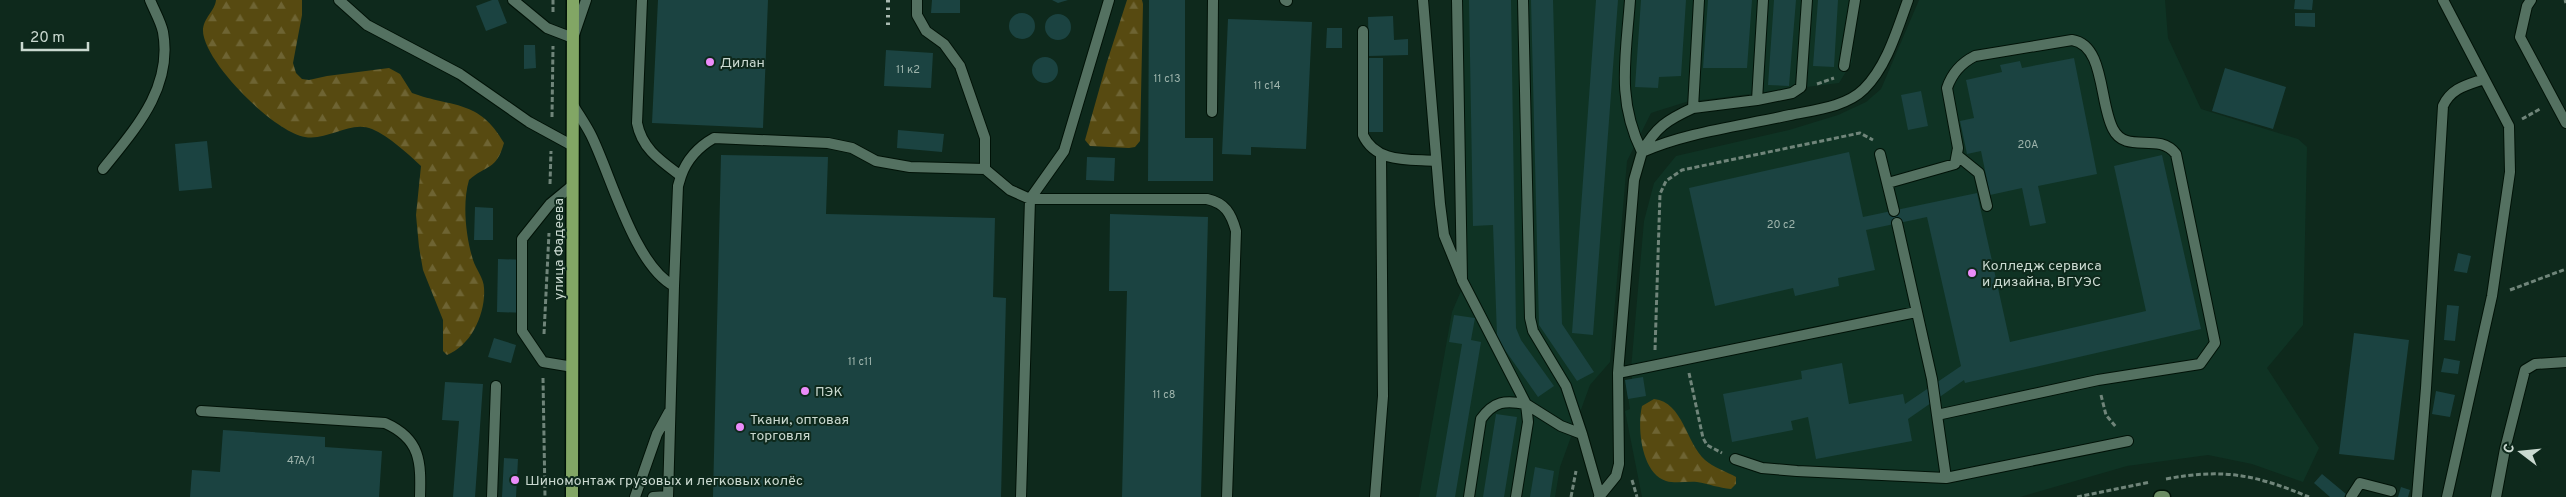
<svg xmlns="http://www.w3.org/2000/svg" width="2566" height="497" font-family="Overpass,sans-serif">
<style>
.built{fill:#0f3324}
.forest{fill:url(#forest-firs)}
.building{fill:#1b4341}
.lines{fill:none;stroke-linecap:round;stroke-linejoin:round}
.lane-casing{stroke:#001207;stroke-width:12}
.secondary-casing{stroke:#001207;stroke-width:15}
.primary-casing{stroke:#001207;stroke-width:15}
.path{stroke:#70857a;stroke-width:3;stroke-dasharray:5 2.5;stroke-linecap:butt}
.lane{stroke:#547161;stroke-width:10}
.secondary{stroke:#6b8c63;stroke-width:12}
.primary{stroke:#82a665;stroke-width:12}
.rail{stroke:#aabbb2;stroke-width:4;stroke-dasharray:2.5 5;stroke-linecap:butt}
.poi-dot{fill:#ec8cfa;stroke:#0e291c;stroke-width:2}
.labels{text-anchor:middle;stroke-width:4;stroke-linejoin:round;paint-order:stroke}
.number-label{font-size:11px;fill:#9eb4ac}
.poi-label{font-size:14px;fill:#cad9d0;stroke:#0e291c;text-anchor:start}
.street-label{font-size:14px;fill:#cad9d0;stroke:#0e291c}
</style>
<defs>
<pattern id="forest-firs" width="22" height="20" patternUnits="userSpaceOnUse" patternTransform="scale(1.25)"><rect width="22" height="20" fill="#574a11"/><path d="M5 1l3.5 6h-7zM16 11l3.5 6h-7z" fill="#6e6433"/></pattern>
</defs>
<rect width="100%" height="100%" fill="#0e291c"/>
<path class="built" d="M1461,0h396l-5,62 -13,21 -153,19 -35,11 -24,48 -17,201 -20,23 -30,82 -5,30h-136l33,-185 15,-35z
M1919,0h246l3,38 33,71 97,30 9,8 -4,178 -36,43 52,80 -16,34 -51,-18 -44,-9 -81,11 -107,31h-378l-17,-86 5,-2 -5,-29 7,-1 -1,-10 13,-148 10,-38 22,-27 113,-26 49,-15 28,-13 15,-13z"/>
<path class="forest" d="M216,0h86v15l-9,48 3,10 6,6 7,1 18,-4 62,-8 11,6 12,19c41,15 67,6 92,50 -8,28 -17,21 -35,37 -7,24 -3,57 4,80 3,9 11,19 11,28 2,25 -13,58 -37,67l-4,-4v-31l-20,-50 -4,-23 -3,-32 5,-49c-14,-13 -31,-29 -49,-37 -22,-9 -44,12 -67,8 -31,-5 -101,-75 -102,-106 0,-13 12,-20 13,-31z
M1127,0h15l1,4 -3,137 -5,6 -6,1 -39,-2 -5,-6 21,-75z
M1654,399c29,3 32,44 51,61 8,7 22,12 31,17v7l-5,5c-12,-1 -22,-5 -34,-7 -10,-1 -21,2 -31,-1 -25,-8 -29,-54 -24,-75z"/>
<path class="building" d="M492,0h6l9,23 -21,8 -10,-25z
M658,0h110l-5,128 -111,-5z
M932,0h28v13h-29z
M1052,0h16l-10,3z
M1149,0h36v138h28v43h-65z
M1469,0h42l5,328 5,12 33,46 -16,11 -33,-47 -8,-15 -4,-110 -20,1z
M1531,0h22l9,324 32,48 -17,9 -38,-56z
M1596,0h22l-25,335 -21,-2z
M1641,0h45l-5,76 -22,1 -1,11 -23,-1z
M1708,0h44l-5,68h-44z
M1774,0h22l-7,86 -21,-1z
M1818,0h20l-4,67 -21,-1z
M2295,0h18l-1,10 -18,-1z
M1009 26a13 13 0 1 1 26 0a13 13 0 1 1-26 0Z
M2295,13h20v14l-20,-1z
M1045 27a13 13 0 1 1 26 0a13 13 0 1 1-26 0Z
M1393,16l1,24 14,-1v16l-39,1 -1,-39z
M1228,19l84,3 -6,127 -55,-2v8l-29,-1z
M1327,28h15v20h-16z
M524,45h11l1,23 -12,1z
M886,50l47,3 -2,35 -47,-2z
M1032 70a13 13 0 1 1 26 0a13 13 0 1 1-26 0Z
M1368,58h15v74h-15z
M2074,58l23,116 -59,12 8,37 -16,3 -8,-38 -32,7 -9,-44 -14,3 -7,-33 14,-3 -8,-38 36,-8 -2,-7 20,-4 2,7z
M2225,68l61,19 -13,42 -61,-18z
M1921,91l7,35 -20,4 -7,-35z
M898,130l46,4 -2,18 -45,-4z
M207,141l5,47 -33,3 -4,-47z
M1849,152l14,65 114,-24 33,149 136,-31 -32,-145 48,-11 39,174 -236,54 -1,-3 -56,39 4,22 -96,18 -8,-42 -17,4 2,9 -61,12 -9,-48 79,-15 -1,-8 41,-8 7,41 54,-10 2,10 56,-38 -34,-149 -61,13 9,40 -37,8 1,8 -44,10 -2,-8 -78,18 -26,-118z
M721,155l107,2 -2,57 169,4 -2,79 13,1 -5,199h-288z
M1087,157l28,1 -1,23 -28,-1z
M475,207l18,1v32h-19z
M1110,214l98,3 -7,280h-79l5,-206h-18z
M2458,253l13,3 -4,17 -13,-2z
M498,259l29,1v53l-30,-1z
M2447,305l12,1 -4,35 -11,-1z
M1454,315l21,3 -4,22 10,2 -26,155h-19l26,-153 -13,-2z
M2354,333l55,7 -15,120 -55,-6z
M494,338l22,7 -5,18 -23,-6z
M2444,358l16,3 -2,13 -17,-2z
M1643,377l3,19 -18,3 -3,-19z
M445,382l38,2 -8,113h-22l6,-76 -17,-1z
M2436,391l19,4 -5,22 -18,-3z
M1496,414l21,3 -13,80h-21z
M223,430l102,7v10l57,4 -3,46h-189l2,-27 28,2z
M504,458l14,1 -2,38h-14z
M1535,467l19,4 -4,26h-20z
M2322,474l24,20 -2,3h-14l-16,-14z
M2401,487l9,3 -2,7h-10z"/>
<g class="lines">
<g class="lane-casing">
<path id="lane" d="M339,0l28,25 93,49 69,48 44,24
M513,0l34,28 26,10 13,-38
M642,0l-5,123c5,26 24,38 44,53l-3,10 -4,100
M917,0v15l9,16 18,13 16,22 25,72v31
M1285,0l2,1
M1423,0l17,204 4,31 18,44
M1457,0l5,280 64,124 35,22 21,8 18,63
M1523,0l7,318 3,13 33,55 16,48
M1630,0c-4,57 -14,99 12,152
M2443,0l66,126 1,46 -18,124 -45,201
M2531,0l-4,6 -7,31 46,86
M1363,31v104c13,28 45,24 72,26
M1844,66l11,-66
M1757,100l35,-7 9,-6 6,-87
M573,105c6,10 13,20 18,30 20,40 43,130 83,151l-6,211
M1693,108l64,-8 6,-100
M1212,112l1,-112
M1642,152c14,-25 25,-32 51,-44l6,-108
M1880,154l14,57
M1958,156l21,17 8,33
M103,169c32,-40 70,-81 60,-137 -2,-10 -9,-22 -13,-32
M681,176c6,-17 17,-29 33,-38l114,5 24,5 24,13 34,6 75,2 25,21 20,9h177c18,4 24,14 29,32l-9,266
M1888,183l67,-19 3,-16 -11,-60c5,-15 14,-25 28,-32l97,-16c33,5 27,63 41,89 13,26 45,2 63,25l39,189 -15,21 -102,16 -161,35 -5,-36 -35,-156
M573,185l-23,19 -28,35v92l21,31 30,5
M1618,373l298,-61
M201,411l184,12c36,16 36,39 35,74
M1937,415l9,63
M1735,459l27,9 35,3 149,7 182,-37
M492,497l4,-111
M635,497l22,-63 12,-22
M653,497l15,-1
M1021,497l9,-298 34,-48 45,-151
M1375,497l8,-101 -2,-241
M1469,497l12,-78c13,-18 24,-19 45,-15l2,18 -12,75
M1599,497l17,-21 3,-12 -1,-91 16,-193 8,-28c45,-20 99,-26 148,-37 24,-5 56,-8 74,-26 23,-23 33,-59 44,-89
M2351,497l9,-14 31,8
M2417,497l9,-109 17,-282c8,-18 24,-21 41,-27
M2496,497l9,-48 20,-79 10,-6 31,-2"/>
</g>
<g class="secondary-casing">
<path id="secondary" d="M2160,497h4"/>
</g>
<g class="primary-casing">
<path id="primary" d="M572,497l1,-497"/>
</g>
<path class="path" d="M2565,0l1,3
M553,12v-12
M1817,84l17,-6
M552,117l1,-71
M2522,119l18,-10
M550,184l1,-33
M2510,290l56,-21
M544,334l5,-101
M1655,350l5,-156 6,-13 16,-11 178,-37 13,7
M1689,373l14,65 4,7 15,8
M543,378l2,119
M2101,395l5,20 10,12
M2166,479c58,-11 90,-4 143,18
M1632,480l5,17
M1571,497l5,-26
M2077,497l73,-15"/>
<use href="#lane" class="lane"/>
<use href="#secondary" class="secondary"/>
<use href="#primary" class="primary"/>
<path class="rail" d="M888,0v27"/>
</g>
<g class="poi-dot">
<circle cx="710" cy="62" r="5"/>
<circle cx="1972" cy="273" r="5"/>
<circle cx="805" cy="391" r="5"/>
<circle cx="740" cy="427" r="5"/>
<circle cx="515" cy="480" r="5"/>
</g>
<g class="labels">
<g class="number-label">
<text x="908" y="73">11 к2</text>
<text x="1167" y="82">11 с13</text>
<text x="1267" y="89">11 с14</text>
<text x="2028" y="148">20А</text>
<text x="1781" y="228">20 с2</text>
<text x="860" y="365">11 с11</text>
<text x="1164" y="398">11 с8</text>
<text x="301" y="464">47А/1</text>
</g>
<g class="poi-label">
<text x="720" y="67">Дилан</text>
<text x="1982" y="270">Колледж сервиса<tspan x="1982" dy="16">и дизайна, ВГУЭС</tspan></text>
<text x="815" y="396">ПЭК</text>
<text x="750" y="424">Ткани, оптовая<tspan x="750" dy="16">торговля</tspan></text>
<text x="525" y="485">Шиномонтаж грузовых и легковых колёс</text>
</g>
<g class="street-label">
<text transform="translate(558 249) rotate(-90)" y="5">улица Фадеева</text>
</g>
</g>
<g transform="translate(2521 452) rotate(286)" stroke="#0e291c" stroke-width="4" paint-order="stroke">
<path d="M0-4L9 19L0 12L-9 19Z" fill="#cad9d0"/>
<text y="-8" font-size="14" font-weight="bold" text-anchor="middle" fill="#cad9d0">С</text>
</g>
<path d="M22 42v8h66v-8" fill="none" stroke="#cad9d0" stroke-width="2.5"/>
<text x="30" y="42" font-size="15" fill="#cad9d0" stroke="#0e291c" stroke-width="4" paint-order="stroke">20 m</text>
</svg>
